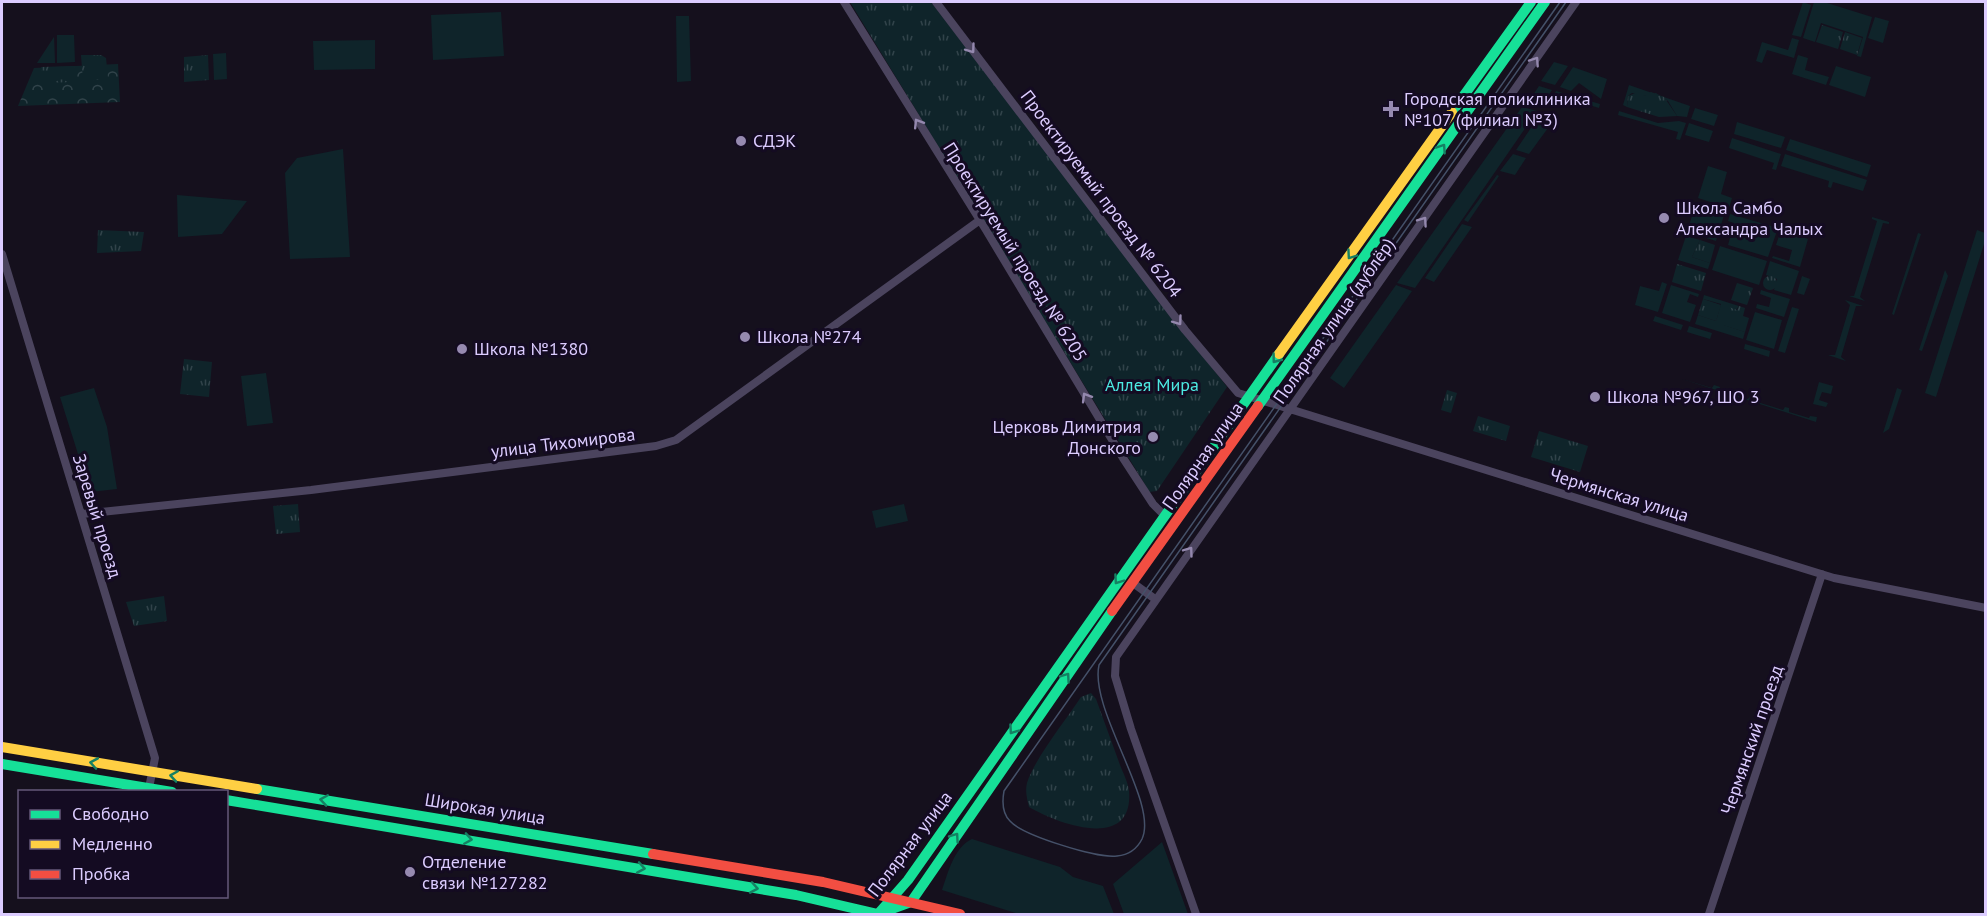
<svg xmlns="http://www.w3.org/2000/svg" width="1987" height="916" font-family="'PT Sans',sans-serif">
<style>
.grass{fill:#0f242a}
.forest{fill:url(#forest-crowns)}
.park{fill:url(#park-tufts)}
.lines{fill:none;stroke-linecap:round;stroke-linejoin:round}
.street{stroke:#4b445e;stroke-width:8}
.fast{stroke:#16e098;stroke-width:10}
.slow{stroke:#ffcf43;stroke-width:10}
.jam{stroke:#f24e42;stroke-width:10}
.tram{stroke:#455169;stroke-width:1.5}
.oneway{stroke:#9488ae}
.oneway2{stroke:#158063}
.poi-dot{fill:#968ab0;stroke:#140b22;stroke-width:2}
.labels{text-anchor:middle;stroke-width:6;stroke-linejoin:round;paint-order:stroke}
.poi-label{font-size:18px;fill:#dcccff;stroke:#140b22;text-anchor:start}
.street-label{font-size:18px;fill:#dcccff;stroke:#140b22}
.park-label{font-size:18px;fill:#4deae3;stroke:#140b22}
</style>
<defs>
<pattern id="forest-crowns" width="20" height="18" patternUnits="userSpaceOnUse" patternTransform="scale(1.5)"><rect width="20" height="18" fill="#0f242a"/><path d="M2 6a3 3 0 1 1 6 0M12 15a3 3 0 1 1 6 0" fill="none" stroke="#31434a"/></pattern>
<pattern id="park-tufts" width="24" height="20" patternUnits="userSpaceOnUse" patternTransform="scale(1.5)"><rect width="24" height="20" fill="#0f242a"/><path d="M3 7l-1-3M5 7V3M7 7l1-3M15 17l-1-3M17 17v-4M19 17l1-3" fill="none" stroke="#31434a"/></pattern>
</defs>
<rect width="100%" height="100%" fill="#15101d"/>
<path class="grass" d="M1803,2l8,3 -10,32 -9,-2z
M1814,2h10l48,15 -11,40 -4,-1 6,-19 -42,-14 -6,19 -12,-4z
M501,12l3,44 -71,4 -2,-45z
M676,16h13l2,65 -14,1z
M1875,17l14,4 -6,22 -15,-5z
M57,35h17l1,27 -18,1z
M1792,38l7,2 -5,18 -27,-8 -5,13 -6,-2 6,-19 26,8z
M375,40v29l-61,1 -1,-29z
M226,53l1,26 -13,1 -1,-26z
M1798,55l10,3 -3,12 24,7 -3,8 -34,-11z
M1554,62l14,4 -13,19 -14,-4z
M1836,66l35,11 -6,20 -36,-12z
M1573,67l34,12 -6,20 -22,-16 -8,8 -11,-4z
M1629,85l61,21 -3,11 -10,-1 -9,-15 -12,-8 -11,3 -13,-3 -4,3 -1,11 -4,-2z
M1539,86l13,4 -6,9 -13,-4z
M1556,91l44,13 -1,4 -39,-12 -3,7 -6,-2z
M1522,107l15,4 -122,177 -18,-5z
M1695,108l23,7 -4,11 -23,-7z
M1619,111l39,12 21,-2 7,2 -6,17 -4,-1 2,-7 -60,-17z
M1541,113l15,4 -27,37 -13,-4z
M1737,122l48,15 -4,11 -47,-14z
M1689,123l24,8 -4,11 -24,-7z
M1732,138l49,16 -5,16 -4,-1 2,-6 -45,-15z
M1790,139l81,26 -4,12 -81,-27z
M343,149l7,108 -60,2 -5,-86 12,-15z
M1513,154l13,4 -11,17 -15,-4z
M1785,154l82,26 -4,11 -30,-9 -2,6 -3,-1 1,-6 -48,-15z
M1708,166l19,6 -6,22 11,4 -3,10 -31,-10z
M1497,175l2,1 -31,46 -4,-2z
M177,195l70,6 -25,33 -44,3z
M1696,203l29,9 -9,29 -29,-9z
M1730,214l48,14 -10,29 -40,-12 6,-22 -6,-2z
M1872,217l17,5v2l-6,-1 -23,74 5,4 -16,-5h5l23,-75 -5,-2z
M1462,224l10,3 -38,55 -9,-4z
M1781,230l27,9 -8,28 -28,-9 1,-2 16,5 3,-11 -16,-5z
M1977,230l8,3v8l-49,156 -11,-4z
M1918,233l3,1 -27,81 -2,-1z
M1686,236l14,4 -8,17 18,6 -2,6 -30,-9z
M1720,246l47,15 -8,24 -47,-15z
M1770,261l29,10 -8,24 -17,-5 3,-11 -11,-4z
M1945,270l3,6 -26,75 -3,-1z
M1802,276l8,3 -6,16 -7,-2z
M1662,282l5,2 -9,28 -23,-7 5,-19 19,5z
M1396,285l16,6 -68,97 -14,-10z
M1671,285l28,9 -1,3 -8,-3 -3,8 9,3 -6,17 -28,-9z
M1761,290l29,9 -6,18 -28,-9 1,-4 12,3 2,-9 -11,-4z
M1704,295l35,11 -15,19 21,7 -2,7 -48,-15 3,-9 18,6 5,-17 -18,-5z
M1845,300l18,6h-7l-15,51 5,4 -18,-6h7l15,-50z
M1792,307l7,2 -14,44 -7,-2z
M1755,312l27,8 -8,29 -28,-9z
M1655,316l28,9 -2,5 -28,-9z
M1689,326l23,7 -2,6 -23,-7z
M1745,344l25,7 -1,6 -25,-8z
M266,373l7,50 -26,3 -6,-50z
M1682,379l30,9 2,-3 6,2 -1,3 29,9 2,-3 5,2 -1,3 29,9 2,-3 4,1v4l20,6 1,-2 7,1 -1,5z
M1819,382l14,4 -2,8 -9,-2 -3,8 9,3 -2,4 -13,-3z
M94,388l13,39 10,62 -27,3 -30,-95z
M1897,388l5,2 -13,39 -6,4z
M904,504l4,17 -32,7 -4,-17z
M972,839l88,28 13,10 30,9 11,28h-95l-77,-24c6,-17 12,-43 30,-51z
M1162,842l26,72h-64l-11,-30z"/>
<path class="forest" d="M118,64l2,38 -102,4 16,-38z"/>
<path class="park" d="M850,2h81l296,385 -70,104 -8,1 -3,-6z
M1822,25l21,7 -5,17 -22,-7z
M1845,32l17,6 -5,17 -17,-6z
M54,37l1,26h-18z
M81,55h20l5,3 2,21 -25,2z
M208,55l1,25 -25,2v-25z
M74,66l1,16 -34,1v-16z
M1638,92l7,4 6,-4 13,5 13,19 -18,1 -32,-10 1,-11z
M98,230l46,2 -3,19 -44,2z
M1700,240l15,5 -5,18 -18,-6z
M1677,264l29,9 -5,18 -29,-9z
M1763 283a7 7 0 1 1 14 0a7 7 0 1 1-14 0Z
M1737,283l16,5 -6,17 -16,-5z
M1703,299l18,6 -5,16 -18,-6z
M1739,306l6,2 -2,8 6,2 -4,14 -22,-7 6,-18 8,3z
M184,359l28,3 -3,35 -29,-3z
M1447,390l10,3 -6,20 -10,-3z
M1478,416l32,10 -4,15 -33,-10z
M1539,431l49,15 -8,26 -49,-15z
M298,504l2,28 -24,2 -3,-28z
M164,596l3,25 -33,5 -8,-24z
M1091,693l5,6c8,22 16,44 24,66 3,8 8,17 9,26 5,61 -71,33 -100,16 -2,-8 -4,-16 -2,-24 8,-25 39,-63 54,-86z"/>
<g class="lines">
<path class="street" d="M844,2l142,228 137,228 30,46 11,11
M936,2l249,328 53,63 596,185 152,30
M2,254l153,504 -6,30
M82,514l229,-24 345,-44 20,-6 304,-220
M1133,583l22,16
M1196,914l-65,-185 -16,-53 1,-19 460,-655
M1709,914l113,-340"/>
<path class="fast" d="M1452,112l79,-110
M1258,406l287,-404
M2,764l170,28
M257,789l396,65
M226,800l570,95 82,19
M878,914l33,-12 201,-291
M878,914l30,-34 371,-526"/>
<path class="slow" d="M1279,354l173,-242
M2,747l255,42"/>
<path class="jam" d="M1112,611l146,-205
M653,854l170,28 137,32"/>
<path class="tram" d="M1560,2l-556,789c-2,11 -2,22 6,30 12,14 88,38 107,35 11,-1 20,-7 25,-17 17,-36 -53,-129 -43,-174l467,-663"/>
</g>
<defs><path id="oneway-chevron" d="M-2-3.5L2.5 0L-2 3.5" fill="none" stroke-width="1.6" stroke-linecap="round" stroke-linejoin="round" transform="scale(1.5)"/></defs>
<g class="oneway">
<use href="#oneway-chevron" transform="translate(971 49) rotate(54)"/>
<use href="#oneway-chevron" transform="translate(1535 61) rotate(-56)"/>
<use href="#oneway-chevron" transform="translate(918 123) rotate(-122)"/>
<use href="#oneway-chevron" transform="translate(1423 221) rotate(-55)"/>
<use href="#oneway-chevron" transform="translate(1178 321) rotate(54)"/>
<use href="#oneway-chevron" transform="translate(1086 397) rotate(-121)"/>
<use href="#oneway-chevron" transform="translate(1189 551) rotate(-54)"/>
</g>
<g class="oneway2">
<use href="#oneway-chevron" transform="translate(1442 148) rotate(-56)"/>
<use href="#oneway-chevron" transform="translate(1351 255) rotate(125)"/>
<use href="#oneway-chevron" transform="translate(1276 359) rotate(127)"/>
<use href="#oneway-chevron" transform="translate(1118 580) rotate(125)"/>
<use href="#oneway-chevron" transform="translate(1066 677) rotate(-55)"/>
<use href="#oneway-chevron" transform="translate(1013 730) rotate(125)"/>
<use href="#oneway-chevron" transform="translate(94 763) rotate(-170)"/>
<use href="#oneway-chevron" transform="translate(174 776) rotate(-171)"/>
<use href="#oneway-chevron" transform="translate(324 800) rotate(-171)"/>
<use href="#oneway-chevron" transform="translate(955 837) rotate(-55)"/>
<use href="#oneway-chevron" transform="translate(468 839) rotate(9)"/>
<use href="#oneway-chevron" transform="translate(641 868) rotate(10)"/>
<use href="#oneway-chevron" transform="translate(754 888) rotate(10)"/>
</g>
<g class="poi-dot">
<path d="M1388 100h6v6h6v6h-6v6h-6v-6h-6v-6h6z"/>
<circle cx="741" cy="141" r="6"/>
<circle cx="1664" cy="218" r="6"/>
<circle cx="745" cy="337" r="6"/>
<circle cx="462" cy="349" r="6"/>
<circle cx="1595" cy="397" r="6"/>
<circle cx="1153" cy="437" r="6"/>
<circle cx="410" cy="872" r="6"/>
</g>
<g class="labels">
<g class="poi-label">
<text x="1404" y="105">Городская поликлиника<tspan x="1404" dy="21">№107 (филиал №3)</tspan></text>
<text x="753" y="147">СДЭК</text>
<text x="1676" y="214">Школа Самбо<tspan x="1676" dy="21">Александра Чалых</tspan></text>
<text x="757" y="343">Школа №274</text>
<text x="474" y="355">Школа №1380</text>
<text x="1607" y="403">Школа №967, ШО 3</text>
<text x="1141" y="433" text-anchor="end">Церковь Димитрия<tspan x="1141" dy="21">Донского</tspan></text>
<text x="422" y="868">Отделение<tspan x="422" dy="21">связи №127282</tspan></text>
</g>
<g class="street-label">
<text transform="translate(1101 194) rotate(53)" y="6">Проектируемый проезд № 6204</text>
<text transform="translate(1015 252) rotate(58)" y="6">Проектируемый проезд № 6205</text>
<text transform="translate(1334 321) rotate(-55)" y="6">Полярная улица (дублёр)</text>
<text transform="translate(563 443) rotate(-7)" y="6">улица Тихомирова</text>
<text transform="translate(1203 456) rotate(-55)" y="6">Полярная улица</text>
<text transform="translate(1619 495) rotate(17)" y="6">Чермянская улица</text>
<text transform="translate(97 516) rotate(73)" y="6">Заревый проезд</text>
<text transform="translate(1752 740) rotate(-71)" y="6">Чермянский проезд</text>
<text transform="translate(485 809) rotate(9)" y="6">Широкая улица</text>
<text transform="translate(910 844) rotate(-53)" y="6">Полярная улица</text>
</g>
<g class="park-label">
<text x="1152" y="391">Аллея Мира</text>
</g>
</g>
<rect width="1987" height="916" fill="none" stroke="#dcccff" stroke-width="6"/>
<rect x="18" y="790" width="210" height="108" fill="#140b22" stroke="#64587a" stroke-width="1.5"/>
<rect x="30" y="810" width="30" height="9" fill="#16e098" stroke="#64587a" stroke-width="1.5"/>
<text x="72" y="820" font-size="18" fill="#dcccff">Свободно</text>
<rect x="30" y="840" width="30" height="9" fill="#ffcf43" stroke="#64587a" stroke-width="1.5"/>
<text x="72" y="850" font-size="18" fill="#dcccff">Медленно</text>
<rect x="30" y="870" width="30" height="9" fill="#f24e42" stroke="#64587a" stroke-width="1.5"/>
<text x="72" y="880" font-size="18" fill="#dcccff">Пробка</text>
</svg>
